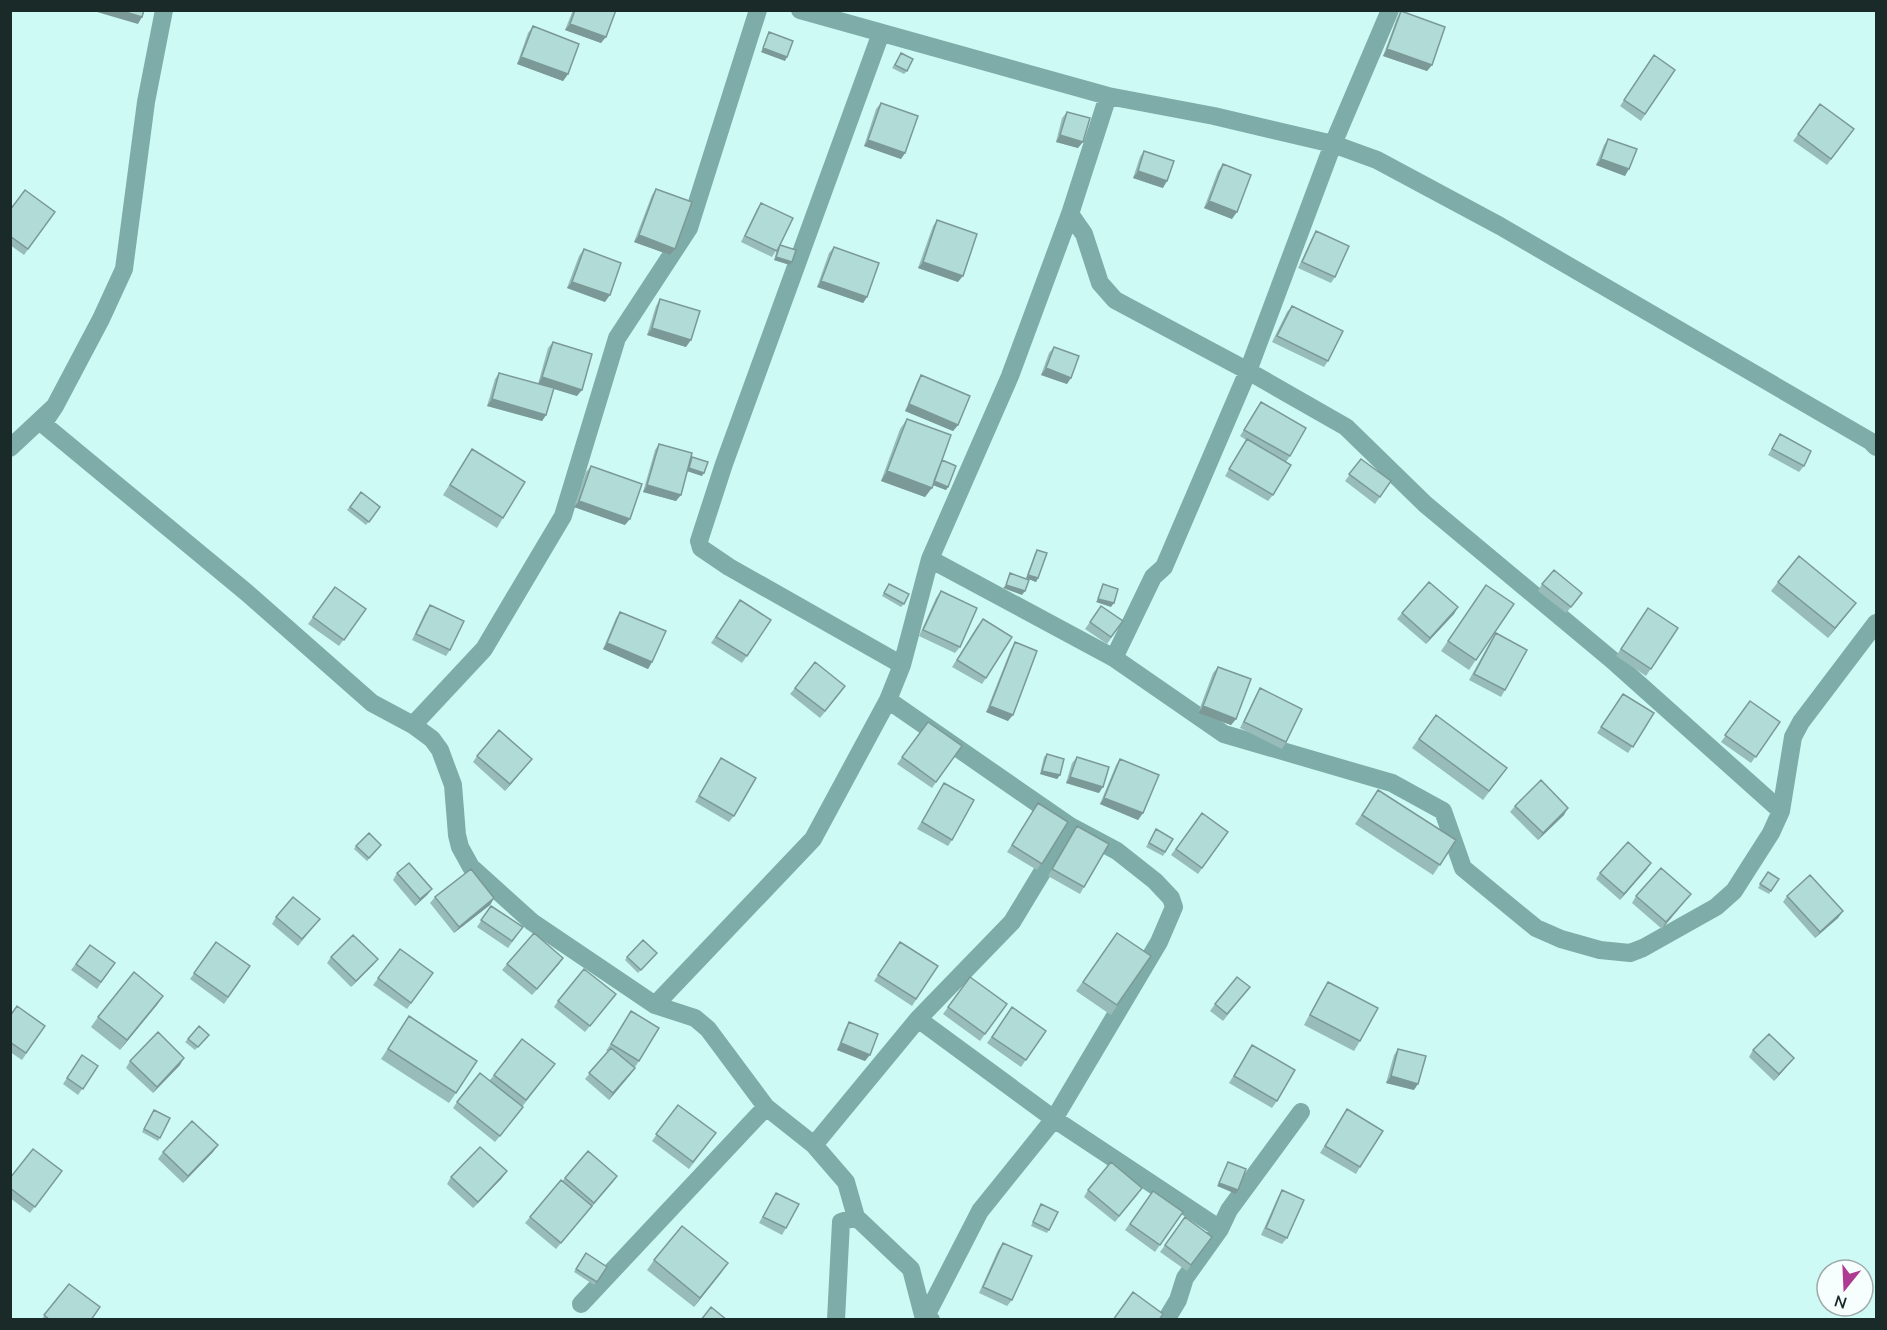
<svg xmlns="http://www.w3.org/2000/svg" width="1887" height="1330" font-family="'Nunito Sans',sans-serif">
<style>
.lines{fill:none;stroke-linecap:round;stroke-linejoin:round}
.minor{stroke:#7eaca8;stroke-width:18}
.wall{fill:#97bcb9}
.shaded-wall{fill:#7b9996}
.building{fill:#b0dbd7;stroke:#7b9996;stroke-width:1.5}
</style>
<rect width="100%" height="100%" fill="#cefaf5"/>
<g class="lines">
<path class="minor" d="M800,10l308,86 106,20 119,28 44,16 123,66 370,215 6,6
M1070,214l14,20 16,49 15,17 133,71 98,56 79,77 186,155 170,152
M55,406l-12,18 203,168 126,111 41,22 19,14 8,11 13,35 4,50 3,12 11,20 61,55 123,83 40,13 13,11 58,78 48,38 32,37 10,35 55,52 13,50 7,1
M10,448l45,-42 46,-87 23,-50 22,-167 18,-92
M930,559l184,99 110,76 168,49 51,28 20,57 73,60 25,11 39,11 30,3 13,-5 73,-41 18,-16 37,-58 10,-22 12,-74 8,-15 75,-99
M1114,658l39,-81 11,-10 84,-196 85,-227 57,-134
M902,665l28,-106 80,-183 60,-162 38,-118
M888,700l182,126 47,25 38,30 16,17 3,9 -15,35 -105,177 -74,92 -56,109
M413,725l71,-76 79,-133 54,-178 72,-110 69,-218
M655,1005l158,-166 75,-139 14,-35 -173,-98 -28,-19 -2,-7 25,-77 157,-431
M918,1019l136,100 166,110
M814,1145l104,-126 94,-97 58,-96
M581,1304l185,-197
M836,1320l5,-98 15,-5
M1166,1320l12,-20 7,-22 35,-49 9,-19 72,-98"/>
</g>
<path class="wall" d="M573,10h43l-15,33 -36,-13z
M1401,11l31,54 -5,6 -44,-15 14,-38z
M533,26l35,48 -5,7 -46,-17 11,-31z
M901,53l6,18 -3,3 -12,-6z
M1654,55l21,15 -34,51 -21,-15z
M881,103l24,50 -4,6 -37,-13 12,-37z
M1820,104l34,25 -27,36 -34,-24z
M1067,112l11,36 -22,-6 6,-24z
M1608,139l17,37 -29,-11 8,-20z
M1144,151l19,37 -30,-10 7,-21z
M1223,164l9,55 -28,-11 14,-37z
M656,189l19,60 -5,6 -36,-13 18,-47z
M761,203l18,44 13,15 -2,3 -16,-5 3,-11 -5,8 -31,-15 16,-33z
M10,210l45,2 -31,43 -14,-10z
M937,220l21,62 -40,-14 15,-42z
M1316,231l19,46 -4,6 -33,-15 14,-30z
M834,247l33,50 -4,6 -46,-16 12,-34z
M584,249l21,53 -38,-14 12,-32z
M660,299l26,48 -39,-12 9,-29z
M1292,306l36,55 -4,6 -52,-25 15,-30z
M553,342l24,54 -23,-7 -8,26 -4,6 -55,-15 8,-27 4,-6 39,11 10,-36z
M1054,347l13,37 -26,-9 8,-22z
M921,375l37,50 -5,6 -48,-20 12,-29z
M1261,402l29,54 -4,6 -13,33 -5,6 -43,-25 21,-36 -6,-4z
M907,419l35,41 6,27 -2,3 -13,-5 -8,12 -44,-16 19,-52z
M1780,434l24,32 -5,6 -31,-17z
M659,444l31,16 2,-3 10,19 -15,-5 -11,30 -33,-9 12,-42z
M472,449l31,69 -6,10 -54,-33z
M1361,459l30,22 -16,23 -30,-23z
M591,466l34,59 -51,-18 12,-35z
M361,492l19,15 -14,18 -19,-15z
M1037,550l1,28 -2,4 -10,-4 9,-25z
M1778,582l71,30 -21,26 -57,-47z
M889,584l15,20 -3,3 -19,-11z
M1542,584l36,15 -12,14 -28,-22z
M1486,585l28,19 -45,66 -28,-19z
M335,587l31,22 -27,37 -31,-22z
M941,591l19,56 -5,6 -36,-17 17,-38z
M740,600l31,20 -29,43 -31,-20z
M430,605l20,45 -4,6 -34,-16 13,-28z
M1101,606l22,15 -16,23 -22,-15z
M1458,607l-4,7 -28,30 -29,-25 5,-6z
M1648,608l30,20 -32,48 -30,-20z
M620,612l32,50 -4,7 -45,-20 13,-31z
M978,625l8,53 -4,6 -30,-17z
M1496,633l9,57 -4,7 -32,-17 22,-40z
M1015,642l-7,79 -22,-9 25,-63z
M1218,667l18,52 -5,6 -33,-12 15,-40z
M795,688l46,4 -21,26 -30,-24z
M1260,688l26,54 -4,7 -42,-21 16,-33z
M1623,694l31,19 -26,40 -31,-20z
M1750,701l30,21 -29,41 -30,-21z
M1436,715l71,53 -24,32 -71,-52z
M928,722l34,24 -30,42 -35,-24z
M1047,754l13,21 -3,4 -17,-5 4,-17z
M477,756l55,3 -27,32 -32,-29z
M1077,757l22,36 -33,-10 6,-20z
M721,758l13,58 -5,6 -34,-20z
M1120,759l23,54 -5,7 -38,-16 16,-39z
M944,783l8,57 -4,6 -31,-17z
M1378,790l78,50 -23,35 -78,-51z
M1038,803l30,19 -31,48 -30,-18z
M1515,806l49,9 -26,25 -28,-28z
M1202,813l26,19 -30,42 -27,-19z
M1077,826l7,61 -4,7 -32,-18z
M1154,833l19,6 -10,17 -17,-9z
M381,845l-14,16 -13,-12 2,-3z
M1647,869l-27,31 -24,-21 4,-6z
M1768,872l11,7 -10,15 -11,-6z
M397,873l35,16 -5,6 -12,11 -22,-26z
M1636,896l50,4 -24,29 -30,-26z
M1787,896l56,15 -5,7 -23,20 -32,-36z
M435,897l59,1 -4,7 -36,28 -24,-30z
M491,906l32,21 -15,21 -31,-21z
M276,917l39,8 -17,21 -26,-22z
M1117,933l34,23 -40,59 -35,-24z
M216,942l34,24 -26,38 -34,-25z
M900,942l38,24 -26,40 -38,-25z
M90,945l25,18 -18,26 -26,-19z
M400,949l33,24 -26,36 -34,-24z
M657,953l-19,20 -13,-13 2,-3z
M331,957l47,2 -5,6 -22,22 -24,-24z
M507,964h52l-27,31 -30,-25z
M970,977l37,27 -27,37 -37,-27z
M1328,982l32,59 -6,10 -50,-26 18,-34z
M1250,987l-27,34 -13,-10 5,-7z
M616,994l-31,38 -31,-25 4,-6z
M163,996l-43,54 -29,-23 7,-10z
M1012,1007l34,24 -25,36 -34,-24z
M10,1016l35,10 -23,34 -12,-8z
M409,1016l47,77 -7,10 -68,-44z
M627,1018l12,43 -9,14 -21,25 -24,-21 23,-28h-2z
M849,1022l16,39 -28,-11 8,-21z
M209,1035l-14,15 -10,-8 3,-3z
M1252,1045l25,56 -5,7 -43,-25z
M1398,1049l16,41 -28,-7 8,-28z
M1753,1050l41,8 -5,6 -15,17 -25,-24z
M82,1055l16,11 -20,29 -15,-11z
M130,1061l50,4 -27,28 -27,-25z
M555,1064l-33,43 -4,7 -23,28 -42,-34 4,-6 32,-21 5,-6z
M678,1105l33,35 -22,29 -37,-28z
M1347,1109l13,58 -4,7 -36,-21z
M154,1110l6,28 -2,3 -16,-9z
M218,1145l-5,7 -30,31 -25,-24 5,-7z
M62,1171l-32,42 -20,-15v-20z
M617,1176l-61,73 -31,-26 5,-6 35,-39z
M451,1177l51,1 -29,30 -26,-24z
M1088,1190l50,4 -23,28 -31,-25z
M1282,1190l5,48 -5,6 -21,-9 17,-38z
M1153,1191l30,21 -28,40 -30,-22z
M776,1193l10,35 -4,7 -23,-12 13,-24z
M1041,1204l8,26 -2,3 -16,-7z
M1185,1217l27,20 -25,34 -27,-19z
M1003,1243l9,57 -5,6 -28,-13 19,-43z
M586,1253l21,14 -13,18 -20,-13z
M654,1260l67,13 -27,34 -47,-37z
M69,1284l22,36h-50z"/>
<path class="shaded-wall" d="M98,10h21l23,7 -4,7 -41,-12z
M570,24l36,13 -5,6 -36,-13z
M763,48l24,9 -2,4 -24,-9z
M1387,49l45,16 -5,6 -44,-15z
M521,57l47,17 -5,7 -46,-17z
M1060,135l23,7 -5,6 -22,-6z
M868,140l37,13 -4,6 -37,-13z
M1601,159l28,10 -4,7 -29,-11z
M1138,171l29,10 -4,7 -30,-10z
M1209,201l28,11 -5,7 -28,-11z
M639,235l36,14 -5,6 -36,-13z
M776,257l16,5 -2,3 -16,-5z
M923,262l40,14 -5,6 -40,-14z
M821,281l46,16 -4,6 -46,-16z
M572,282l38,13 -5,7 -38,-14z
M652,328l39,12 -5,7 -39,-12z
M1046,368l25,10 -4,6 -26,-9z
M542,377l40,13 -5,6 -39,-12z
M492,399l54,16 -4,6 -55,-15z
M909,404l49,21 -5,6 -48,-20z
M689,468l15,5 -2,3 -15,-5z
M887,471l45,17 -7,9 -44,-16z
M933,481l15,6 -2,3 -16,-6z
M647,485l34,10 -5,6 -33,-9z
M579,501l51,18 -5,6 -51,-18z
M1028,575l10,3 -2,4 -10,-4z
M1006,585l19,6 -3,4 -19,-7z
M1098,599l16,4 -3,4 -15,-5z
M1856,603l-7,9 -21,26 7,-10z
M1458,607l-4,7 -28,30 4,-6z
M607,643l45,19 -4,7 -45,-20z
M990,706l23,9 -5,6 -22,-9z
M1203,706l33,13 -5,6 -33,-12z
M532,759l-5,6 -22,26 5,-7z
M1042,771l18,4 -3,4 -17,-5z
M1070,777l33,10 -4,6 -33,-10z
M1104,798l39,15 -5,7 -38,-16z
M1568,808l-4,7 -26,25 5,-7z
M1651,863l-4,6 -27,31 4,-6z
M432,889l-5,6 -12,11 5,-7z
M1691,894l-5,6 -24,29 4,-7z
M494,898l-4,7 -36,28 5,-6z
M1843,911l-5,7 -23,20 5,-6z
M563,958l-4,6 -27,31 5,-6z
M378,959l-5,6 -22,22 5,-6z
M163,996l-6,9 -37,45 7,-10z
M841,1043l29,12 -5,6 -28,-11z
M184,1058l-4,7 -27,28 4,-6z
M1794,1058l-5,6 -15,17 5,-7z
M635,1068l-5,7 -21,25 4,-7z
M1391,1076l27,8 -4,6 -28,-7z
M218,1145l-5,7 -30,31 5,-7z
M507,1171l-5,7 -29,30 5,-6z
M617,1176l-4,6 -24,28 5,-7z
M1219,1183l19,7 -2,4 -19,-8z
M728,1263l-7,10 -27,34 6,-9z"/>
<path class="building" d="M119,10h25l-2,7z
M575,10h41l-10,27 -36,-13z
M1401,11l44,16 -13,38 -45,-16z
M533,26l46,18 -11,30 -47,-17z
M769,32l24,9 -6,16 -24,-9z
M901,53l12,6 -6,12 -12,-6z
M1654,55l21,15 -30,44 -21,-14z
M881,103l37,13 -13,37 -37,-13z
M1820,104l34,25 -23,30 -33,-25z
M1067,112l23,6 -7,24 -23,-7z
M1608,139l29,10 -8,20 -28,-10z
M1144,151l30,10 -7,20 -29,-10z
M1223,164l28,11 -14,37 -28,-11z
M656,189l36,13 -17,47 -36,-14z
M25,190l30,22 -27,37 -18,-13v-26z
M761,203l32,15 -16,33 -32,-15z
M937,220l40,14 -14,42 -40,-14z
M1316,231l33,15 -14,31 -33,-15z
M780,245l16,5 -4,12 -16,-5z
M834,247l45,16 -12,34 -46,-16z
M584,249l37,14 -11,32 -38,-13z
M660,299l40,12 -9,29 -39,-12z
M1292,306l51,25 -15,30 -51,-25z
M553,342l39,12 -10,36 -40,-13z
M1054,347l25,9 -8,22 -25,-10z
M499,373l55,15 -8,27 -54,-16z
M921,375l49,21 -12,29 -49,-21z
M1261,402l45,26 -16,28 -46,-26z
M907,419l44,16 -19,53 -45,-17z
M1780,434l31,17 -7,15 -32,-17z
M1247,439l44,26 -18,30 -44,-26z
M659,444l33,9 -11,42 -34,-10z
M472,449l53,33 -22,36 -53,-33z
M692,457l16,5 -4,11 -15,-5z
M1361,459l30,22 -11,16 -31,-23z
M942,460l14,6 -8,21 -14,-6z
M591,466l51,18 -12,35 -51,-18z
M361,492l19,15 -11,15 -19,-15z
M1037,550l10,3 -9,25 -10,-3z
M1799,556l57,47 -21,25 -57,-46z
M1554,570l28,23 -11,14 -29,-23z
M1010,573l19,7 -4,11 -19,-6z
M1429,582l29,25 -28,31 -28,-25z
M889,584l20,10 -5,10 -20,-11z
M1103,584l15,5 -4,14 -16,-4z
M1486,585l28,19 -38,56 -28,-19z
M335,587l31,22 -22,31 -31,-23z
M941,591l36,17 -17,39 -37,-17z
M740,600l31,20 -24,36 -31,-19z
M430,605l34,16 -14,29 -34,-16z
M1101,606l22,15 -12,16 -21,-15z
M1648,608l30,20 -27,41 -30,-20z
M620,612l46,19 -14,31 -45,-19z
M983,619l29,18 -26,41 -29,-18z
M1496,633l31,17 -22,40 -31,-16z
M1015,642l22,9 -24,64 -23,-9z
M815,662l30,24 -20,25 -30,-23z
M1218,667l33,12 -15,40 -33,-13z
M1260,688l42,21 -16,33 -42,-20z
M1623,694l31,19 -21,34 -32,-20z
M1750,701l30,21 -24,35 -31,-22z
M1436,715l71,53 -18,23 -70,-52z
M928,722l34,24 -26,36 -34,-25z
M499,730l33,29 -22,25 -33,-28z
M1047,754l17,5 -4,16 -18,-4z
M1077,757l32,10 -6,20 -33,-10z
M721,758l35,20 -22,38 -35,-20z
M1120,759l39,16 -16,38 -39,-15z
M1541,780l27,28 -25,25 -28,-27z
M944,783l30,17 -22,40 -30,-18z
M1378,790l78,50 -16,25 -78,-50z
M1038,803l30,19 -26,42 -30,-19z
M1202,813l26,19 -26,36 -26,-19z
M1077,826l32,18 -25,43 -32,-18z
M1156,829l17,10 -8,13 -16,-9z
M369,833l12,12 -12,13 -13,-12z
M1628,842l23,21 -27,31 -24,-21z
M409,863l23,26 -12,10 -23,-26z
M1661,868l30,26 -25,28 -30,-26z
M471,869l23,29 -35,29 -24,-30z
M1768,872l11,7 -8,12 -11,-7z
M1810,875l33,36 -23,21 -33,-36z
M293,897l27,22 -18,20 -26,-22z
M491,906l32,21 -11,14 -31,-21z
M534,933l29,25 -26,31 -30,-25z
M1117,933l34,23 -34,49 -34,-23z
M353,935l25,24 -22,22 -25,-24z
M643,940l14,13 -16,17 -14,-13z
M216,942l34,24 -22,31 -34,-24z
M900,942l38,24 -22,33 -38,-24z
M90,945l25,18 -14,19 -25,-18z
M400,949l33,24 -22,30 -33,-25z
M584,969l32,25 -26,32 -32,-25z
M134,972l29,24 -36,44 -29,-23z
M970,977l37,27 -22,30 -37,-27z
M1237,977l13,10 -23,27 -12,-10z
M1328,982l50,26 -18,33 -50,-26z
M17,1006l28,20 -19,27 -16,-11v-26z
M1012,1007l34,24 -20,29 -34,-23z
M631,1011l28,17 -20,33 -28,-17z
M409,1016l68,45 -21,32 -68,-44z
M849,1022l29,12 -8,21 -29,-12z
M199,1026l10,9 -11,12 -10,-8z
M158,1032l26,26 -27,29 -27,-26z
M1769,1034l25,24 -15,16 -26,-24z
M522,1039l33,25 -29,36 -32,-25z
M1252,1045l43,25 -18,31 -43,-25z
M611,1048l24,20 -22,25 -24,-20z
M1398,1049l28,7 -8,28 -27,-8z
M82,1055l16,11 -15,23 -16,-11z
M480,1073l43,34 -23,29 -43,-34z
M678,1105l38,28 -23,29 -37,-28z
M1347,1109l36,22 -23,36 -35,-21z
M154,1110l16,8 -10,20 -16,-9z
M192,1121l26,24 -30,31 -25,-24z
M480,1147l27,24 -29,31 -27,-25z
M33,1149l29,22 -27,36 -25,-19v-10z
M588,1151l29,25 -23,27 -29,-25z
M1111,1162l31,26 -23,28 -31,-26z
M1228,1162l18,7 -8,21 -19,-7z
M561,1180l31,26 -31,37 -31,-26z
M1282,1190l22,10 -17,38 -21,-10z
M1153,1191l30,21 -23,33 -30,-21z
M776,1193l23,11 -13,24 -23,-11z
M1041,1204l17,8 -9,18 -16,-8z
M1185,1217l27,20 -21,28 -26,-20z
M682,1226l46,37 -28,35 -46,-38z
M1003,1243l29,13 -20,44 -29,-13z
M586,1253l21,14 -10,15 -21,-13z
M69,1284l31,23 -9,13h-41l-6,-5z
M1133,1292l30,22 -4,6h-46z
M711,1307l16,13h-26z"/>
<rect width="1887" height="1330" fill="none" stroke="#192a29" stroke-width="24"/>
<g transform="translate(1845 1288) rotate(198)"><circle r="28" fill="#f6fffe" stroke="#9eaaa9" stroke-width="1.5"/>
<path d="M0-4.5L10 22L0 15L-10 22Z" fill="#af3a92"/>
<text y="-9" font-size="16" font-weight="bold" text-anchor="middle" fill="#192a29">N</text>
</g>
</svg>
